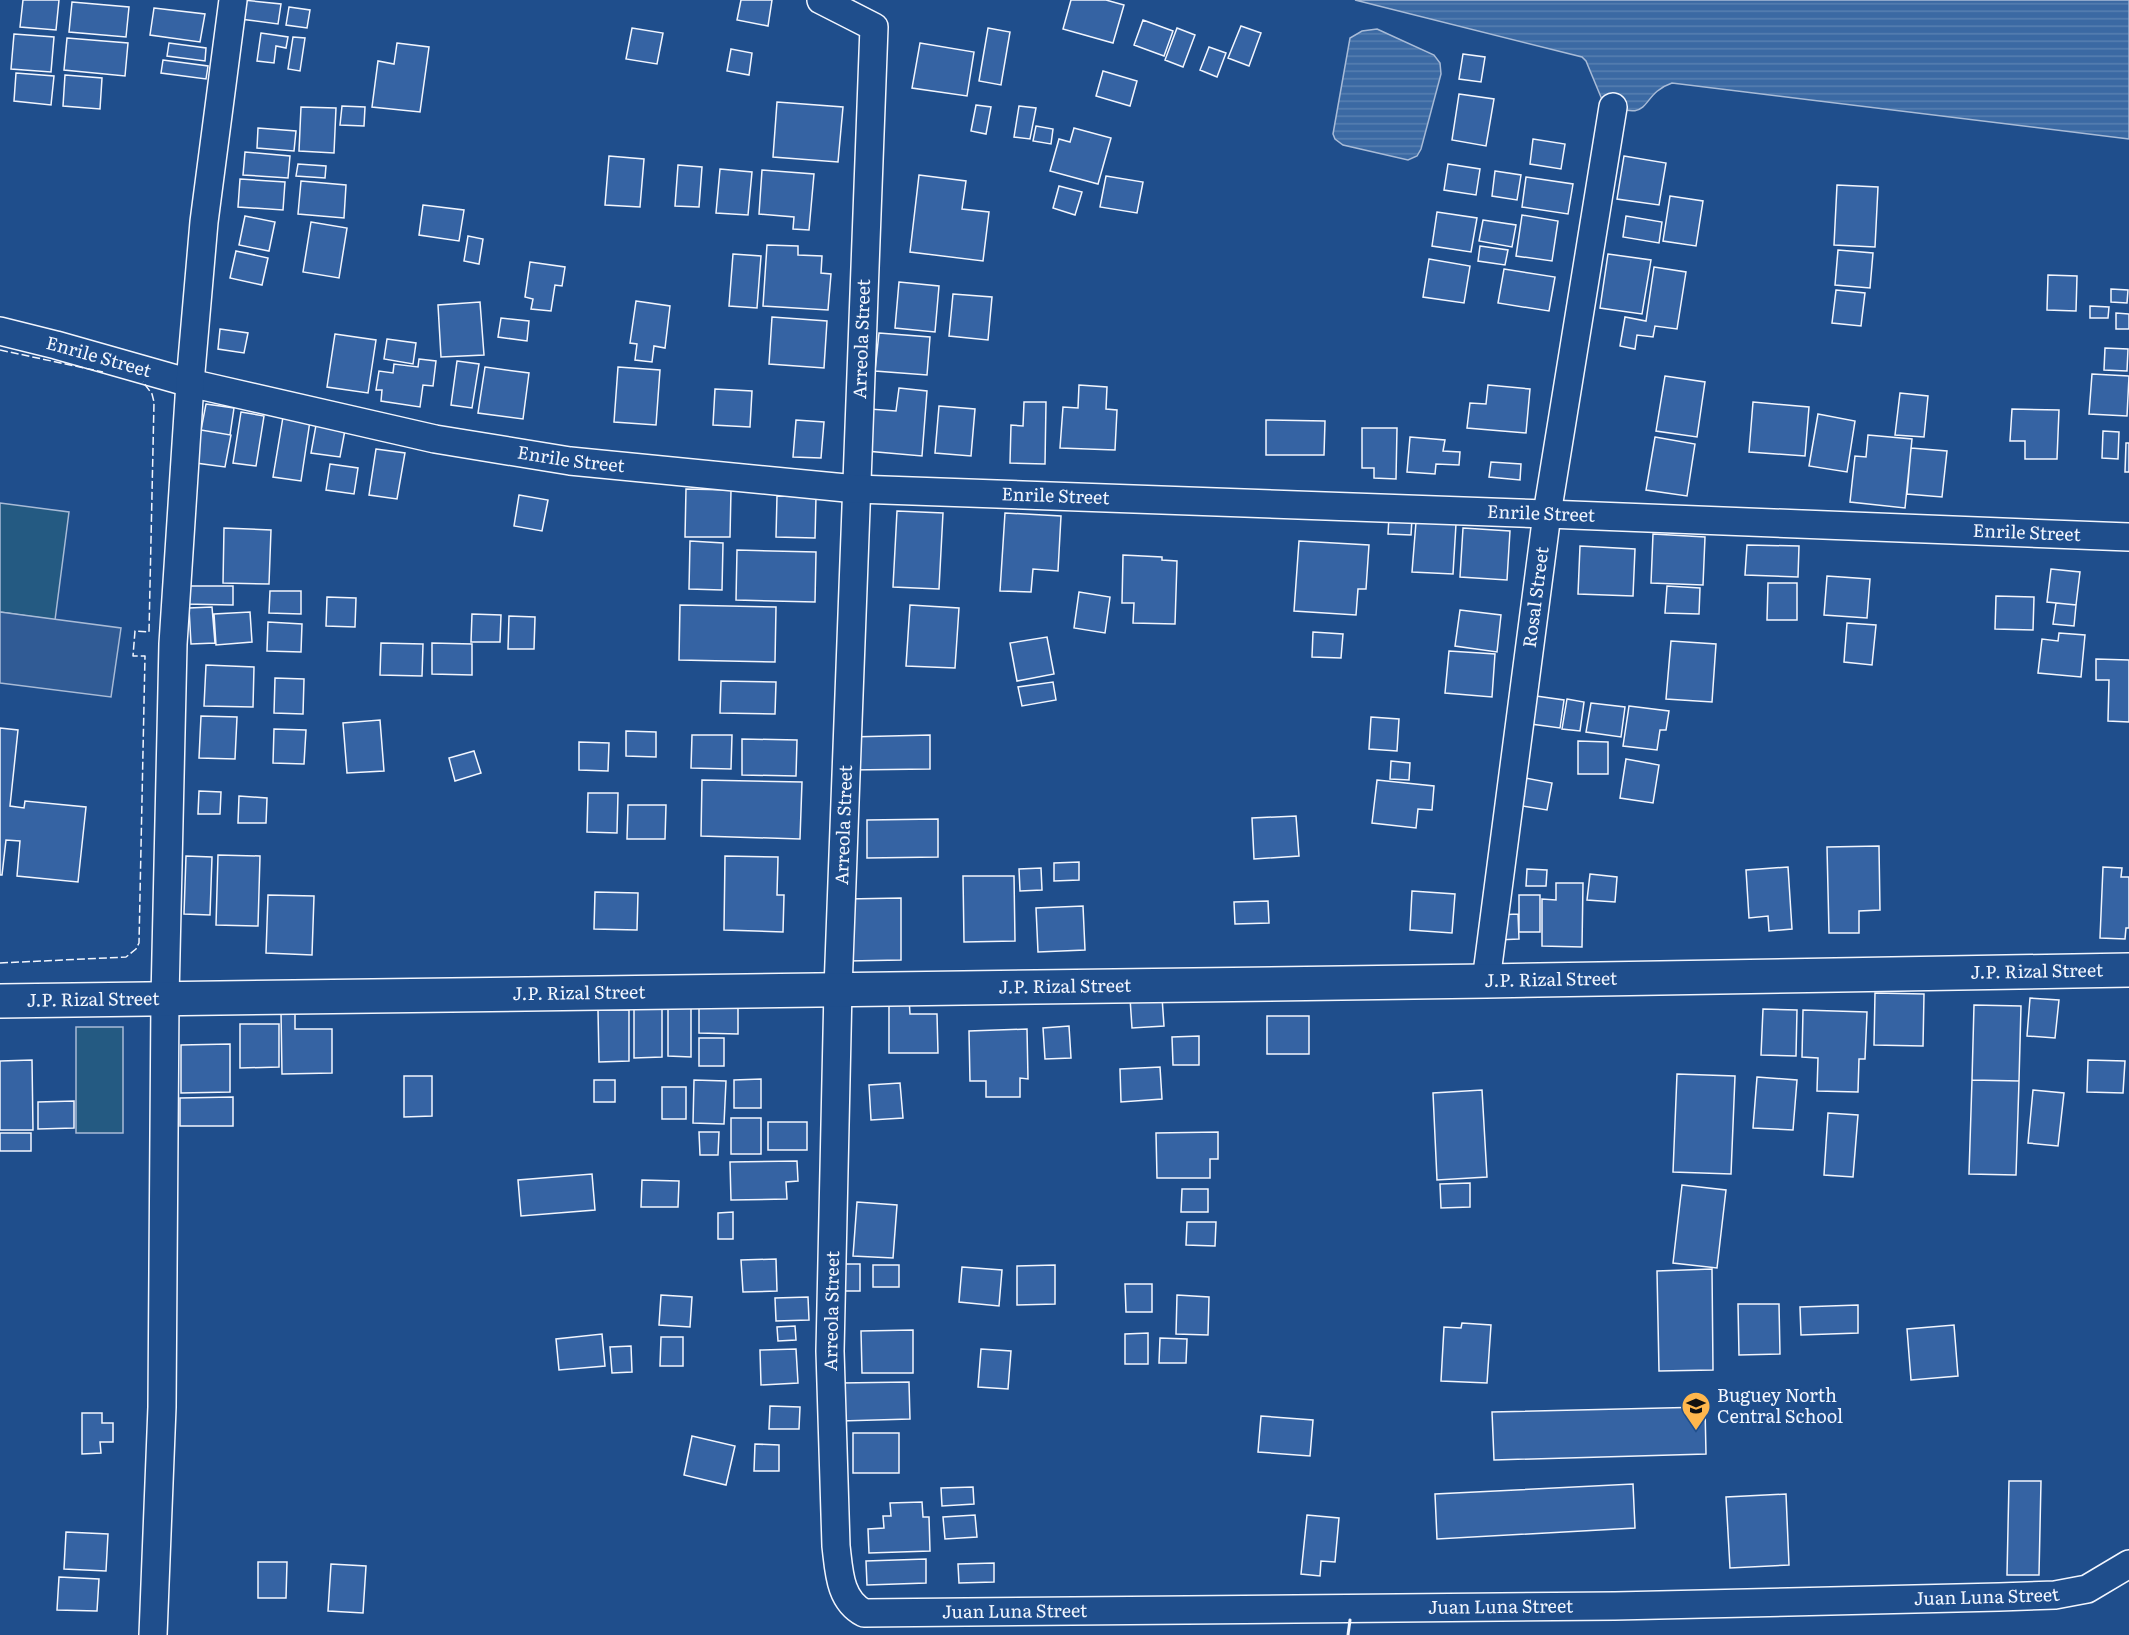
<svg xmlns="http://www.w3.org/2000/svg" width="2129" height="1635" font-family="Literata,serif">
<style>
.pitch{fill:#245a82;stroke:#a8bbd7;stroke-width:1.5}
.parking{fill:#305b95;stroke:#a8bbd7;stroke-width:1.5}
.water{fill:url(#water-rules);stroke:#a8bbd7;stroke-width:1.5}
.building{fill:#3563a3;stroke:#f2f6ff;stroke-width:1.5}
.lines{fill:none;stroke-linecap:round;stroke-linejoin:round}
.minor-casing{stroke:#f2f6ff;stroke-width:30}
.tertiary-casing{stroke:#f2f6ff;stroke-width:36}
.minor{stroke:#1f4e8c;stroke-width:27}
.tertiary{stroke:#1f4e8c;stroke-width:33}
.fence{stroke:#f2f6ff;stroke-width:1.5;stroke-dasharray:8 3;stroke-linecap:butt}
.wall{stroke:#f2f6ff;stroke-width:3}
.labels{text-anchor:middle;stroke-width:4.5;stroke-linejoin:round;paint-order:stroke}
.street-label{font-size:18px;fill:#f2f6ff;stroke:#1f4e8c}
.poi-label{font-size:18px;fill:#f2f6ff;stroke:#1f4e8c;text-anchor:start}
</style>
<defs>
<pattern id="water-rules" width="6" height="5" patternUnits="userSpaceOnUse" patternTransform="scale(1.5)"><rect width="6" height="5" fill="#3b69a3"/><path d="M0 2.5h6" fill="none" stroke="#587fb1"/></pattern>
</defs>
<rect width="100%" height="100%" fill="#1f4e8c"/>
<path class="pitch" d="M0,503l69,9 -14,108 -55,-8z
M76,1027h47v106h-47z"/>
<path class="parking" d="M0,612l121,16 -10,69 -111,-14z"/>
<path class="water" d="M1355,0h774v139l-457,-56c-35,12 -17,43 -69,19l-17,-41 -4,-4z
M1377,29l57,26 6,8 1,11 -20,75 -4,7 -9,4 -65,-15 -8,-6 -2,-5 17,-96 12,-7z"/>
<path class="building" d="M23,0h36l-3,30 -36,-3z
M243,0l38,4 -3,20 -38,-5z
M741,0h31l-4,26 -31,-6z
M1071,0h35l18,5 -11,38 -50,-14z
M72,2l57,5 -3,30 -57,-5z
M289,7l21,3 -3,18 -21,-3z
M154,8l51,6 -5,28 -50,-7z
M1143,20l30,11 -9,25 -30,-11z
M1241,26l20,7 -12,33 -21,-8z
M632,28l31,5 -6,31 -31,-5z
M988,28l22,4 -9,53 -22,-4z
M1177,28l18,7 -12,32 -18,-7z
M261,33l27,4 -2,11 -10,-2 -2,17 -17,-2z
M14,34l40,3 -3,35 -40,-3z
M293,37l12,1 -5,33 -12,-2z
M67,38l61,5 -3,33 -61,-6z
M169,43l37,5 -1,13 -38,-5z
M397,43l32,4 -9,65 -48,-5 6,-46 16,3z
M920,43l54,9 -7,44 -55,-8z
M1209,47l17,6 -9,24 -17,-7z
M731,49l21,4 -3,22 -22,-4z
M1463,54l22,3 -4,25 -22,-3z
M163,60l45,6 -2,13 -45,-6z
M1103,71l34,10 -7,25 -34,-10z
M16,73l38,3 -3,29 -37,-4z
M65,75l37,3 -2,31 -37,-3z
M1459,94l35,5 -8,47 -34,-6z
M777,102l66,5 -5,55 -65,-5z
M976,105l15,2 -5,27 -15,-3z
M342,106l23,1 -1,19 -24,-1z
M1019,106l17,2 -6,31 -16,-2z
M301,107l35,1 -2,45 -35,-2z
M1036,126l17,3 -2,15 -18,-3z
M258,128l38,3 -2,20 -37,-3z
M1074,128l37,10 -13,46 -48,-13 9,-32 11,3z
M1533,139l32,5 -4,25 -31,-5z
M245,152l45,4 -2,22 -45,-3z
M609,156l35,3 -4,48 -35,-2z
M1624,156l42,7 -7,42 -42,-6z
M298,164l28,2 -1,12 -29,-2z
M1448,164l32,5 -4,26 -32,-5z
M678,165l24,2 -3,40 -24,-1z
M720,169l32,3 -4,43 -32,-2z
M762,170l52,4 -5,56 -16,-1 1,-12 -35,-3z
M1495,171l26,4 -4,25 -25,-4z
M919,175l47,6 -4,28 27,3 -6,49 -73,-9z
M1106,176l37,6 -6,31 -37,-6z
M1526,177l47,7 -5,30 -46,-7z
M240,179l45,3 -2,28 -45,-3z
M301,181l45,4 -2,33 -46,-4z
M1837,185l41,2 -3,60 -41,-2z
M1059,186l23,6 -7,23 -22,-7z
M1670,196l33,5 -7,45 -33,-5z
M423,205l41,5 -5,31 -40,-6z
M1437,212l40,6 -6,34 -39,-6z
M1522,215l36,6 -6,40 -36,-5z
M245,216l30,6 -6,29 -30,-6z
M1626,216l36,6 -3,21 -36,-6z
M1483,220l33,5 -4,22 -33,-6z
M311,222l36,6 -8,50 -36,-6z
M468,236l15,3 -4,25 -15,-3z
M767,245l31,1v9l24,1 -1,17 10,1 -3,36 -65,-4z
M1480,246l28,4 -3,15 -27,-4z
M1838,250l35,3 -3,35 -35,-3z
M236,251l32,7 -6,27 -32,-7z
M733,254l28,2 -4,52 -28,-2z
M1608,254l43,6 -9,54 -42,-6z
M1429,259l41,7 -6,37 -41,-6z
M530,262l35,5 -3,19 -7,-1 -4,26 -20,-2 2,-10 -8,-2z
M1654,267l32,5 -9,57 -22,-3 -2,11 -16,-2 -2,14 -15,-3 5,-29 21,4z
M1504,269l51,8 -6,34 -51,-8z
M2048,275l29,1 -1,35 -29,-1z
M899,282l40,4 -4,46 -40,-4z
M2111,289l17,1 -1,13 -16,-1z
M1836,290l29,3 -4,33 -29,-3z
M953,294l39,3 -4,43 -39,-4z
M636,301l34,5 -5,42 -11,-2 -2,16 -17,-2 2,-16 -7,-1z
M480,302l4,53 -43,2 -3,-52z
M2090,306l19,1 -1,11h-18z
M2116,313l13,1v15h-13z
M772,317l55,4 -3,47 -55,-4z
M501,318l28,3 -2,20 -29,-4z
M220,329l28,4 -4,20 -26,-4z
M879,333l51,4 -3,38 -52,-4z
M335,334l41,6 -8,53 -41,-6z
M387,339l29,4 -3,21 -29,-5z
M2105,348l23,1 -1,22 -23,-1z
M419,359l17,2 -3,25 -10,-1 -3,22 -39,-6 1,-11h-6l3,-19 14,2 1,-9 24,3z
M457,361l22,3 -7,44 -21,-3z
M485,367l44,6 -6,46 -45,-6z
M618,367l42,3 -4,55 -42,-3z
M2092,374l37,2 -2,40 -38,-2z
M1665,376l40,6 -8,55 -41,-6z
M1079,385l28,2 -1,22 11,1 -2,40 -55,-2 3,-41 15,1z
M1488,385l42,4 -4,44 -59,-5 3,-25 16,1z
M899,388l28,3 -5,65 -56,-5 4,-42 26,2z
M715,389l37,2 -2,36 -37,-2z
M1900,393l28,3 -4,41 -29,-2z
M1024,402h22l-1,62 -35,-1 1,-38 12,1z
M1753,402l56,5 -4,49 -56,-4z
M206,404l28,4 -4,27 -29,-5z
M939,406l36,3 -4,47 -36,-3z
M2012,409l47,1 -2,49h-32v-18h-15z
M241,412l23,4 -8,50 -23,-3z
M1818,414l37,7 -8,51 -38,-6z
M283,417l27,4 -9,60 -28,-4z
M796,420l28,2 -3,36 -28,-1z
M1266,420l59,1 -1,34h-58z
M316,425l29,5 -5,27 -29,-4z
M1362,428h35l-1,51 -22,-1v-10h-12z
M201,430l30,5 -6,32 -29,-4z
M2103,431l16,1 -1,27 -16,-1z
M1868,435l44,4 -7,69 -55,-6 5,-46 11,1z
M1410,437l35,3 -2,11 17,1 -1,13 -23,-1 -1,10 -28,-2z
M1655,437l40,7 -8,52 -41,-6z
M2126,443h3v29h-4z
M1911,448l36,3 -5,46 -35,-3z
M376,449l29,4 -8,46 -28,-4z
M1491,462l30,2 -1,16 -31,-3z
M330,464l28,4 -4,26 -28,-4z
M686,489l45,1 -1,47h-45z
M519,495l29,5 -6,31 -28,-5z
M777,496l39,1 -1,41 -39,-1z
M897,511l46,2 -4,76 -46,-2z
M1005,513l56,3 -3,55 -25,-2 -2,23 -31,-1z
M1389,517l23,2 -1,16 -23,-1z
M1416,522l40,2 -3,50 -41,-2z
M224,528l47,2 -2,54 -46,-1z
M1463,528l47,3 -3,49 -47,-3z
M1653,534l52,3 -2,48 -52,-2z
M690,541l33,2 -1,47 -33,-1z
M1299,541l70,4 -3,44h-8l-2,26 -62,-4z
M1747,545l52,1 -1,31 -53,-2z
M1580,546l55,3 -2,47 -55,-2z
M737,550l79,2 -1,50 -79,-2z
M1123,555l39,2v3l15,1 -2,63 -42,-1 1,-20h-12z
M2051,569l29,3 -4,33 -29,-3z
M1827,576l43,3 -3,39 -43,-3z
M1768,583h29v37h-30z
M186,586h47v19l-48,-1z
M1667,586l33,2 -1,26 -34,-1z
M270,591h31v23l-32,-1z
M1079,592l31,5 -5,36 -31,-5z
M1996,596l38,1 -1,33 -38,-1z
M327,597l29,1 -1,29 -29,-1z
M2056,603l20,2 -2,21 -21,-2z
M680,605l96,2 -1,55 -96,-2z
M910,605l49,3 -4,60 -49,-2z
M212,607l3,36 -24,1 -2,-36z
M1460,610l41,5 -4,37 -42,-6z
M250,612l2,30 -36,3 -2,-31z
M472,614l29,1 -1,27h-29z
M509,616l26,1 -1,32h-26z
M268,622l34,2 -1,28 -34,-1z
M1847,623l29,2 -4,40 -28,-3z
M1313,632l30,2 -2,24 -29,-1z
M2059,633l26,2 -4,42 -43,-4 4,-34 16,2z
M1047,637l7,37 -37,7 -7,-38z
M1671,641l45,3 -4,58 -46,-3z
M381,643l42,1 -1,32 -42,-1z
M432,643l40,1v31l-40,-1z
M1449,651l46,3 -3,43 -47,-4z
M2096,659l33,1v62l-21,-1 1,-41h-13z
M206,665l48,2 -1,40 -49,-1z
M275,678l29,1 -1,35 -29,-1z
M721,681l55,1 -1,32 -55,-1z
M1053,682l3,18 -34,6 -4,-19z
M1536,696l28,4 -4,28 -29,-4z
M1567,699l17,3 -4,29 -18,-2z
M1591,703l34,4 -4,30 -35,-5z
M1629,706l40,5 -3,19h-6l-3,20 -34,-4z
M201,716l36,1 -2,42 -36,-1z
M1371,717l28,2 -2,32 -28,-2z
M380,720l4,51 -37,2 -4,-50z
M0,728l18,2 -8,76 14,2 1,-7 61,6 -8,75 -61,-6 3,-35 -14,-1 -4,35h-2z
M274,729l32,1 -2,34 -31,-1z
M626,731l30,1v25l-30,-1z
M692,735h40l-1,34 -40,-1z
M930,735v34l-81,1v-33z
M742,739l55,1 -1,36 -54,-1z
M1578,741l30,1v32h-30z
M579,742l30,1 -1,28 -29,-1z
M474,751l7,22 -26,8 -6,-23z
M1626,759l33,6 -6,38 -33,-5z
M1391,761l19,2 -1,17 -19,-1z
M1515,776l37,7 -5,27 -37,-6z
M702,780l100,2 -2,57 -99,-3z
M1377,780l57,6 -2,24 -14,-1 -2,19 -44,-5z
M199,791l22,1 -1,22h-22z
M588,793h30l-1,40 -30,-1z
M239,796l28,2 -1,25h-28z
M628,805h38l-1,34h-38z
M1296,816l3,40 -45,3 -2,-41z
M938,819v38l-71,1v-38z
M1879,846l1,64 -21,1v22h-30l-2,-86z
M218,855l42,1 -2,70 -42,-1z
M186,856l26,1 -2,58 -26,-1z
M725,856l53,1 -1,38h7l-1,37 -59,-2z
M1079,862v18l-25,1v-18z
M1788,867l4,62 -23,2 -1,-15 -19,2 -3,-48z
M2103,867l19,1 -1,9h8v51h-3l-1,11 -25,-1z
M1041,868l1,22 -22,1 -1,-22z
M1527,869l20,1 -1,16h-20z
M1590,874l27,3 -2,25 -28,-2z
M963,876h51l1,65 -51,1z
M1556,883h27l-1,64 -40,-1v-47l14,1z
M1412,891l43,3 -3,39 -42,-3z
M595,892l43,1 -1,37 -43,-1z
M268,895l46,1 -2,59 -46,-2z
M1519,895h21v37h-21z
M901,898v62l-53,1 -1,-62z
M1268,901l1,22 -34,1 -1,-22z
M1083,906l2,44 -47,2 -2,-44z
M1518,914l1,25 -23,1v-25z
M1875,993l49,1 -1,52 -49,-1z
M1162,997l2,29 -32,2 -2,-30z
M889,998h20l1,16h27l1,39h-49z
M2030,998l29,2 -4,38 -28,-2z
M699,1004l39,1v29l-39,-1z
M1974,1005l47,1 -2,75 -47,-1z
M634,1008h28v49l-28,1z
M668,1008h23v49l-23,-1z
M1763,1009l34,1 -1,46 -35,-1z
M598,1010h31v51l-30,1z
M1803,1010l64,2 -2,47h-6l-1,33 -41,-1 1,-33 -16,-1z
M281,1011h14v18h37v44l-50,1z
M1267,1016h42v38h-42z
M240,1024h39v43l-39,1z
M1069,1026l2,32 -26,1 -2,-31z
M1027,1029l1,50 -8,-1v19h-34v-16h-16l-1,-50z
M1199,1036v29h-26l-1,-28z
M699,1038h25v28h-25z
M230,1044v48l-49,1v-48z
M32,1060l1,70h-33v-69z
M2088,1060l37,1 -2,32 -36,-1z
M1160,1067l2,32 -41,3 -1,-33z
M1677,1074l58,2 -4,98 -58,-2z
M404,1076h28v40l-28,1z
M1757,1077l40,3 -4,50 -40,-2z
M761,1079v29h-27v-28z
M594,1080h21v22h-21z
M694,1080l32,1 -2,43 -31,-1z
M1972,1080l47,1 -3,94 -47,-1z
M900,1083l3,35 -32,2 -2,-35z
M662,1087h24v32h-24z
M1482,1090l5,87 -50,3 -4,-87z
M2033,1090l31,3 -6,53 -30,-3z
M233,1097v29h-53v-28z
M74,1101v27l-36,1v-27z
M1828,1113l30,2 -5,62 -29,-2z
M731,1118h30v36h-30z
M768,1122h39v28h-39z
M699,1132h20l-1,23h-18z
M1218,1132v27h-8v19h-53l-1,-45z
M0,1133h31v18h-31z
M797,1161l1,20 -12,1 1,17 -56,1 -1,-38z
M592,1174l3,36 -74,6 -3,-36z
M642,1180l37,1 -1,26h-37z
M1470,1183v24l-29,1 -1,-24z
M1682,1185l44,5 -9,78 -44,-5z
M1182,1189h26v23h-27z
M857,1202l40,3 -4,53 -40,-2z
M733,1212v27h-15v-26z
M1187,1222h29l-1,24 -29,-1z
M776,1259l1,32 -34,1 -2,-32z
M840,1264h20v27h-21z
M873,1265h26v22h-26z
M1055,1265v39l-38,1v-39z
M962,1267l40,3 -3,36 -40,-4z
M1712,1269l1,101 -54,1 -2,-100z
M1125,1284h27v28h-26z
M661,1295l31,2 -2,30 -31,-2z
M1177,1295l32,2 -1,38 -32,-1z
M808,1297l1,23 -33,1 -1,-23z
M1738,1304h41l1,50 -41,1z
M1858,1305v28l-57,2 -1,-28z
M1462,1323l29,2 -4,58 -46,-2 3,-54 17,1z
M1954,1325l4,51 -47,4 -4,-51z
M795,1326l1,14 -18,1 -1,-14z
M913,1330v43h-51l-1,-42z
M1148,1333v31h-23v-30z
M602,1334l3,32 -46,4 -3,-31z
M661,1337h22v29h-23z
M1160,1338l27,1 -1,24h-27z
M631,1346l1,26 -20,1 -2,-26z
M796,1349l2,34 -37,2 -1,-35z
M981,1349l30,2 -3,38 -30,-2z
M909,1382l1,37 -69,2v-38z
M770,1406l30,1 -1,22h-30z
M1705,1407l1,47 -212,6 -2,-48z
M82,1413h20v10h11v19h-13l1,11 -19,1z
M1261,1416l52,4 -3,36 -52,-4z
M853,1433h46v40h-46z
M692,1436l43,10 -9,39 -42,-10z
M755,1444l24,1v26h-25z
M2009,1481h32l-2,94h-32z
M1633,1484l2,44 -198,11 -2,-45z
M973,1487l1,17 -32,2 -1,-18z
M1786,1494l3,71 -59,3 -4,-71z
M922,1502l1,15h6l1,34 -61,2 -1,-24 16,-1 -1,-12h8l-1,-13z
M975,1515l2,22 -32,2 -2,-22z
M1307,1515l32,3 -4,44 -14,-1 -1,15 -19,-2z
M66,1532l42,2 -2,37 -42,-2z
M926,1559v24l-59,2 -1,-24z
M258,1562h29l-1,36h-28z
M994,1563v19l-35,1 -1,-19z
M331,1564l35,2 -3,47 -35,-2z
M59,1577l40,2 -2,32 -40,-1z"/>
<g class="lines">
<g class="minor-casing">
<g id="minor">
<path id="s1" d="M821,0l53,27 -36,962 -8,362 6,195c3,24 3,54 28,67l751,-7 384,-9 56,-2 32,-6 42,-25"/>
<path id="s2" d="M0,331l56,14 134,38 245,56 135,22 286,28 691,25 582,23"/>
<path id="s3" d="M1486,981l61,-467 66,-407"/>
<path d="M153,1635l9,-228 3,-409 8,-354 17,-261 14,-161 29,-222"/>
</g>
</g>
<g class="tertiary-casing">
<g id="tertiary">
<path id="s4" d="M0,1001l1486,-20 643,-11"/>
</g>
</g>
<use href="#minor" class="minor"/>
<use href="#tertiary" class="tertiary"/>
<path class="fence" d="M0,350l103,22
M0,963l126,-6 10,-8 3,-6 6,-287h-12l2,-25 14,1 5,-230 -2,-8 -9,-12"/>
<path class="wall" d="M1348,1635l2,-15"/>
</g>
<defs>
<g id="school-pin" transform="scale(1.5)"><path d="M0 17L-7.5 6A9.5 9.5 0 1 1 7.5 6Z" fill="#ffb74d" stroke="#1f4e8c"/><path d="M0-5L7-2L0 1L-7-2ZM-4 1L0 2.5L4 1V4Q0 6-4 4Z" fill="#111"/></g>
</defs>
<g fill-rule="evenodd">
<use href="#school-pin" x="1696" y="1406"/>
</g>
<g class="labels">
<g class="street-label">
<text transform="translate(862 339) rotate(-88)" y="6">Arreola Street</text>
<text dy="6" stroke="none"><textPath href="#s2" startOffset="102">Enrile Street</textPath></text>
<text dy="6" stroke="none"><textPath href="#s2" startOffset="586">Enrile Street</textPath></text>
<text dy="6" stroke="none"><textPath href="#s2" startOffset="1072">Enrile Street</textPath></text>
<text dy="6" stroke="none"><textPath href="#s2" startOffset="1558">Enrile Street</textPath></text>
<text dy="6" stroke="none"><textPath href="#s2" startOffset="2044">Enrile Street</textPath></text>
<text dy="6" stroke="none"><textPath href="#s3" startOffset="387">Rosal Street</textPath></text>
<text transform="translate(844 825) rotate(-88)" y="6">Arreola Street</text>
<text dy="6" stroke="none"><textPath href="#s4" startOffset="2037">J.P. Rizal Street</textPath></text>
<text dy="6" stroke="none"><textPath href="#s4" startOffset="1551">J.P. Rizal Street</textPath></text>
<text dy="6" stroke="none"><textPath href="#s4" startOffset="1065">J.P. Rizal Street</textPath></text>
<text dy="6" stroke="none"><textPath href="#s4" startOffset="579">J.P. Rizal Street</textPath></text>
<text dy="6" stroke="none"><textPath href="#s4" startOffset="93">J.P. Rizal Street</textPath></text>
<text transform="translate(832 1311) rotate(-89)" y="6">Arreola Street</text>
<text dy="6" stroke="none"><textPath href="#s1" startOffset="2778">Juan Luna Street</textPath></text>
<text dy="6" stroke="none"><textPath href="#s1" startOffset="2292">Juan Luna Street</textPath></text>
<text dy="6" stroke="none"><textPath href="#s1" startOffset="1806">Juan Luna Street</textPath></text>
</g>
<g class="poi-label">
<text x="1717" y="1402">Buguey North<tspan x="1717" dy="21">Central School</tspan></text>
</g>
</g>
</svg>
